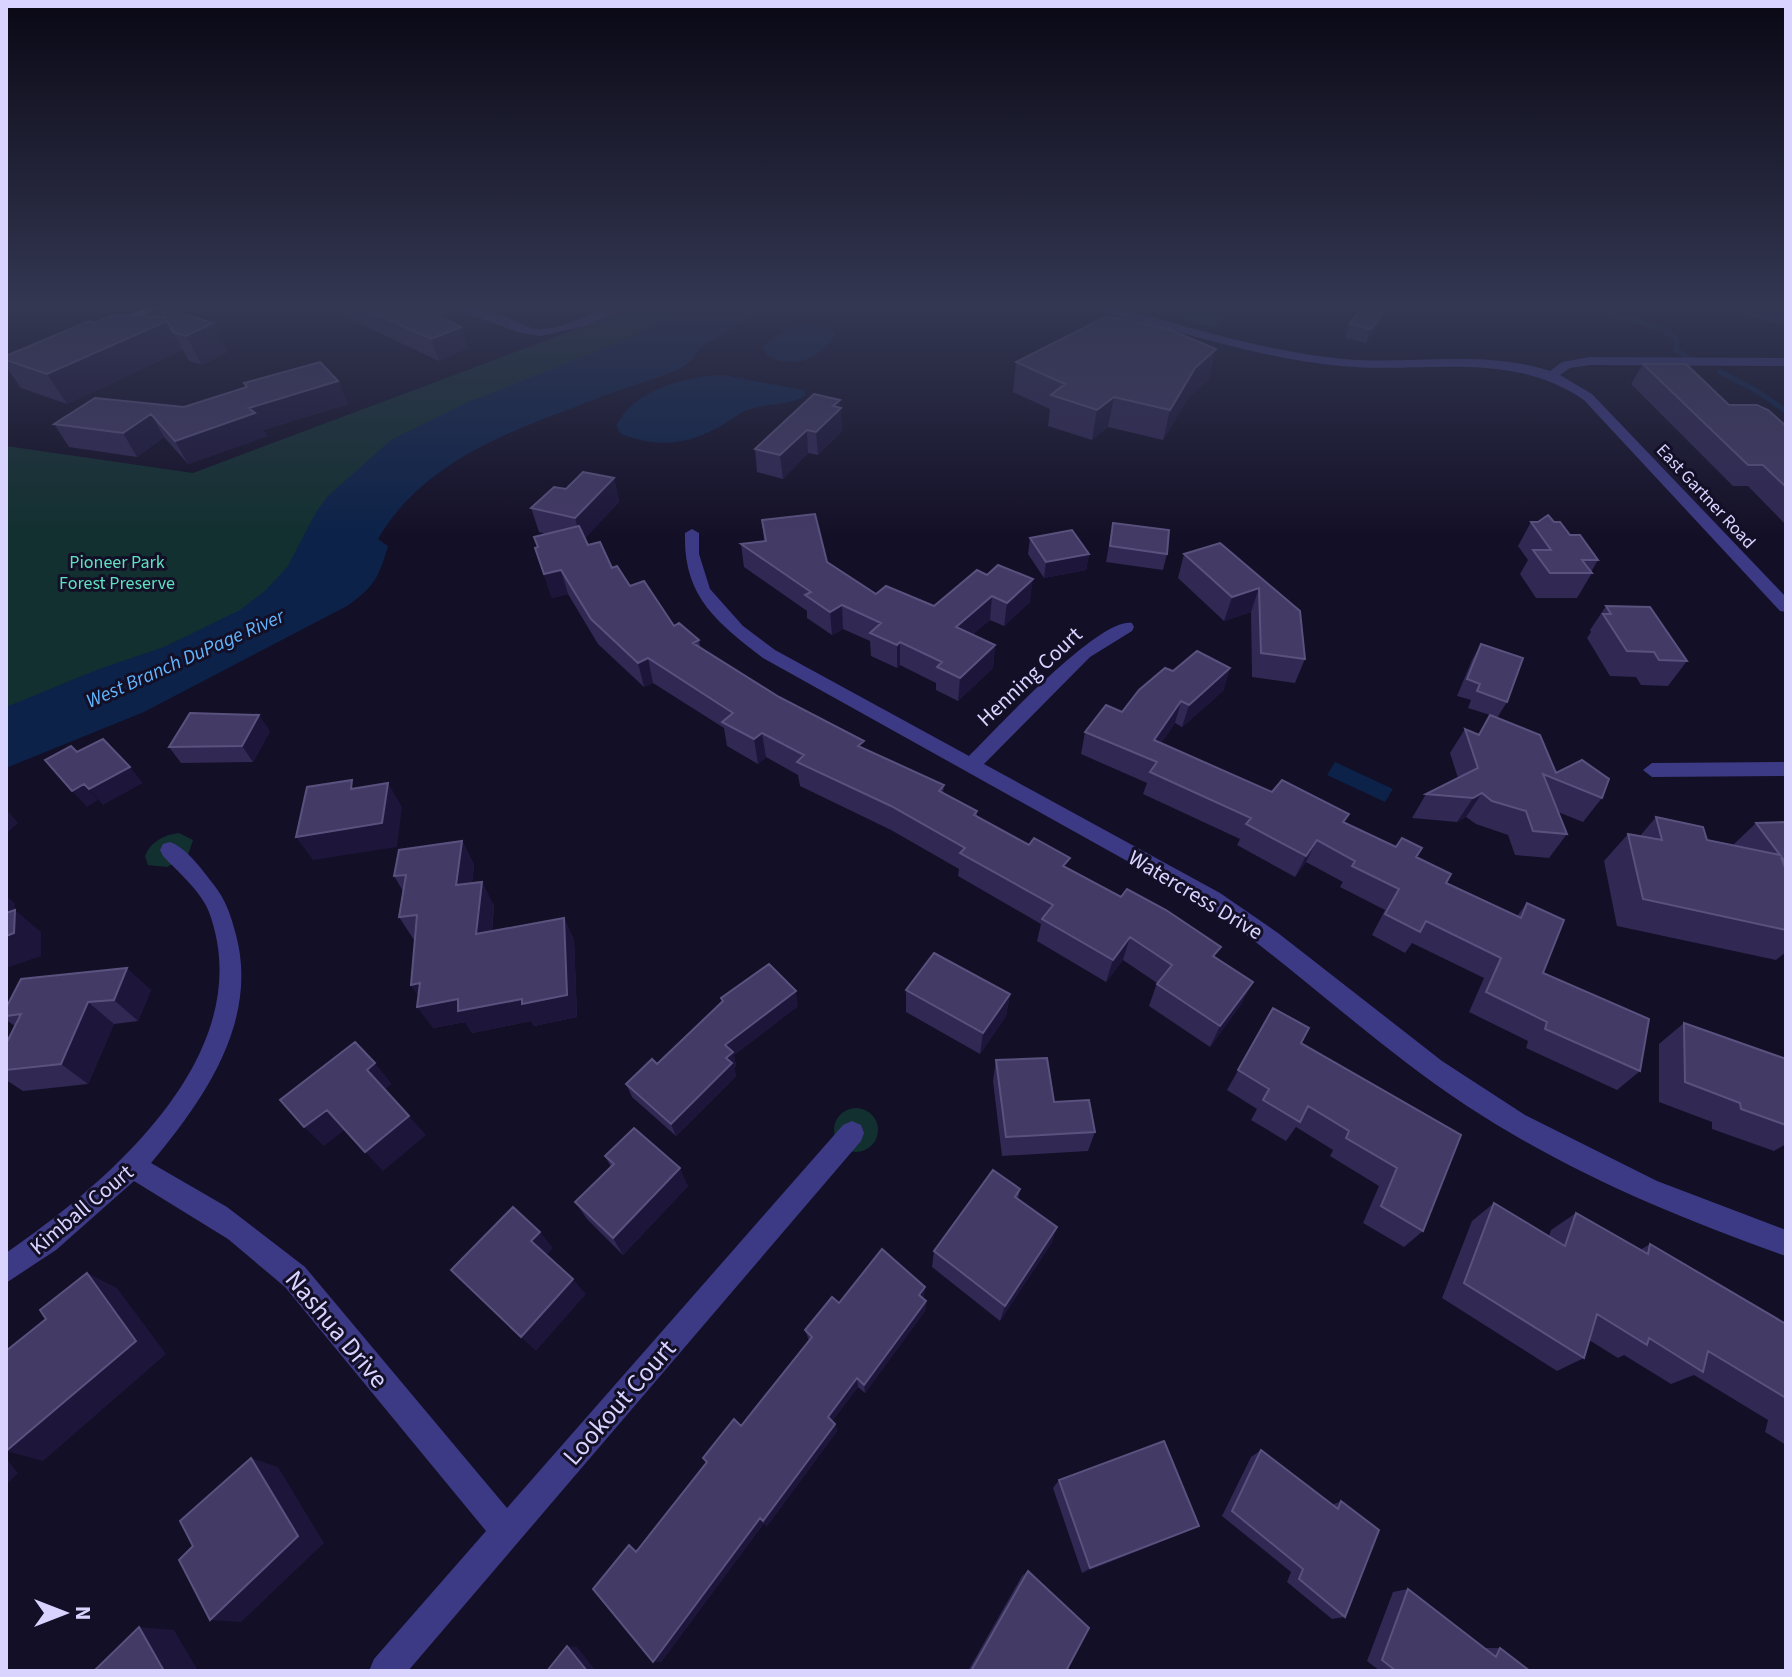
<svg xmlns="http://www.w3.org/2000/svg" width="1792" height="1677" font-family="'Source Sans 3',sans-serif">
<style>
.green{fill:#12302f}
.water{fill:#0c2248}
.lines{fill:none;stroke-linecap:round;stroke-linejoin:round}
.stream{stroke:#0c2248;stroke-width:5}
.minor{fill:#3d3a85;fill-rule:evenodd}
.major{fill:#c25bff;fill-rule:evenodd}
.wall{fill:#312854}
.shaded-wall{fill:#1d163a}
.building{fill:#433a66;stroke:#5a527e;stroke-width:2}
.labels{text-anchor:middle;stroke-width:6;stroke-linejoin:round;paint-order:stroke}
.far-street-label{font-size:18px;fill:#d9d4ff;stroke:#130f26}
.far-park-label{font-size:18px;fill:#5fe0c0;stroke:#130f26}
.far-water-label{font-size:20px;font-style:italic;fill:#62b6ff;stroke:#130f26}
.street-label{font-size:22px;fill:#d9d4ff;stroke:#130f26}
.near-street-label{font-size:26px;fill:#d9d4ff;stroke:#130f26}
</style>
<rect width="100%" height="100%" fill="#130f26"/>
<path class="green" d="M643,304h90l-271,125 -130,149 -326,155v-287l187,27z
M1128,304h113l-28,24z
M179,833l14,7 -5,15 -21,12 -19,-2 -3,-9c6,-15 19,-21 34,-23z
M834 1130a22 22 0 1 1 44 0a22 22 0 1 1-44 0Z"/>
<path class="water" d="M692,304h80l-70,42 -10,14 -12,9c-17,7 -34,12 -51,18 -26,8 -50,19 -75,28 -67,25 -138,58 -176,124l10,7c-9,32 -15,42 -41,60l-203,106 -138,56v-61l93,-38 65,-22 76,-37 26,-20 22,-24 28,-54 12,-16 63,-56 75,-37 159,-63z
M817,324l14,4 4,6c-15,20 -26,31 -53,27 -10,-1 -15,-4 -19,-14 13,-15 33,-23 54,-23z
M723,375l80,15 3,5c-14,11 -41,8 -59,15 -11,5 -21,14 -32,19 -32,17 -61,18 -94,5l-5,-8c18,-37 71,-50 107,-51z
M1335,762l58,27 -8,13 -58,-27z"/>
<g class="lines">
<path class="stream" d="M1554,304c16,9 32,7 50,10 24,4 53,11 73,25l-1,11 12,8
M1720,372l37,19 29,20"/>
<path class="minor" d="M441,304c21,-2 47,8 66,14 13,4 21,12 35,11 33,-2 63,-27 95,-25l-52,22 -45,10 -19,-3z
M1087,304h17c79,21 157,47 239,55 68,6 141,-10 207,12l12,-9 28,-5 196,1v8l-196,-1 -20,3 -10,7 32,19 194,203v15l-6,-1 -196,-211c-73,-51 -161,-26 -243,-34 -63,-6 -124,-23 -184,-40 -21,-7 -52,-10 -70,-22z
M692,529l7,4v21l11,35 33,37 32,24 194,106c25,-25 131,-140 163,-133l2,4 -2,4 -42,26 -106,107 236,129 58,40 164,128 83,54 132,66 129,49v26c-111,-39 -220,-85 -319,-150 -92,-61 -172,-138 -261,-201l-443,-247c-47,-36 -80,-62 -78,-125z
M1786,762v14l-134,1 -9,-7 9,-7z
M170,842c17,6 33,29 44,43 12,15 17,31 22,50 23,86 -32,165 -85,228l76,44 78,60 202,241 336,-383 9,-4 9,4 3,8 -3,8 -453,530h-39l5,-12 112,-128 -201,-244 -57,-48 -94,-58 -78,69 -50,33v-30c103,-71 255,-200 203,-341 -8,-21 -31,-40 -46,-56l-3,-6 3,-6z"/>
<path class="major" d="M154,304h14l-53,24 -10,-2z"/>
</g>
<path class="wall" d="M61,304h56l-26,10z
M318,304h110l19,8 3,10 11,5 7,21 -29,13z
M1611,304h9l-13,16z
M1741,304h45v21l-47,-10z
M1385,311l-6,14 -13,18 -21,-5 4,-14z
M94,323h119l15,29 -26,13 -13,-4 -6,-11 -116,54 -46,-16 -15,-21v-11z
M1016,362l193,17 -21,19 -25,42 -55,-13 -16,13 -44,-14 2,-17 -37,-17z
M1643,364l86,41 57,21v99l-38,-39h-15l-102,-102z
M338,381l10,23 -85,26 4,6 -79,28 -24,-27 -27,20 -68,-10 -15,-23 130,-17 62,-20 -2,-4z
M840,400l2,31 -24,24 -10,-2 -25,26 -26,-7 -2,-23z
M614,478l5,24 -34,36 3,7 86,81 25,14 1,7 164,102 80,36 -1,8 34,18v6l90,51 149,90 26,45 -32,44 -61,-41 8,-23 -34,-23 -17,22 -69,-41 4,-17 -83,-48 1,-7 -68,-39 -91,-44 -2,-11 -32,-18 -8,7 -31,-18 -3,-18 -71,-45 -9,4 -46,-43 -30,-50 -16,4 -17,-50 3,-1 -4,-10 12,-3 -7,-2 -8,-24 35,-19z
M762,520l114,74 58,12 43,-36 53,32 -26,24 -14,-6 -17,14 22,11 -2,23 -35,33 -22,-11v-7l-36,-18 -3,3 -26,-12 -1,-15 -27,-12 -11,6 -25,-17v-7l-63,-44 -3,-23 23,-3z
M1531,522h23l44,38 -7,12 1,1 -15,25h-41l-16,-24 8,-14 -10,-14z
M1113,523l54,31 -4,16 -57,-8z
M1030,538l59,16 -3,16 -42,8 -16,-24z
M1220,543l80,68 5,48 -10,24 -43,-6 -1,-65 -27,9 -46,-43 6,-24z
M1606,606l81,55 -19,25 -27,-1 -5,-8 -26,-1 -23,-38 4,-6 -1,-2z
M1481,644l26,58 -10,16 59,55 46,25 -19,24 -25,-10 9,22 -18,24 -34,-3 -7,-20 -32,-11 -10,-7 -9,5 -45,-4 14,-24 32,-16 -8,-25 15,-24 13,6 12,-20 -22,-7 3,-8 -14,-4 15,-36z
M1230,668l-7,23 -41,36 -7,-4 -14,20 111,49 77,22 -4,8 71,35 30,26 71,33 10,-13 16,70 97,98 -23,19 -91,-42 2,-7 -59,-29 15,-34 -72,-35 -7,10 -33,-18 13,-25 -45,-23 3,-5 -37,-20 -11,15 -58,-32 3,-6 -97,-45 4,-11 -66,-29 4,-22 37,-20 51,-41z
M270,731l-17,31 -72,1 -12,-16z
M1656,817l51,23 26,5 23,-22 30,-1v130l-10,8 -159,-34 -13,-65 24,-27 12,2z
M462,841l12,24 -2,18 22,22 -2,26 72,-13 10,22 3,77 -43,9 -3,-5 -59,12 -7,-11 -32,6 -14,-32 -8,-11 4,-45h-1l-15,-23 4,-26 -9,-15z
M151,990l-13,31 -24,3 -26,60 -65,7 -17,-11v-36l9,-18 -9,-6v-12z
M906,990l104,4 -4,22 -26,38 -74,-42z
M721,998l77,8 -64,49 2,11 -2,2 2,8 -60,60 -44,-39 -6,-13 31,-20 65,-61z
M1273,1008l28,35 160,92 -38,96 -19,16 -41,-24 16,-37 -49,-30 3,-6 -37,-23 -10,14 -35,-21 6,-11 -30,-19z
M1684,1023l102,36v85l-12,7 -62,-22v-7l-53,-20v-58z
M996,1060l58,42 41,30 -7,19 -86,5 -9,-75z
M605,1156l83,30 -65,69 -36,-36 -12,-17 36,-35z
M1020,1189l-2,10 39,28 -6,17 -51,77 -68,-54 2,-16z
M1494,1203l55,33 2,-6 25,-17 64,37 10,-6 136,80v121l-21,-13 3,-12 -74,-45 -23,9 -47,-29 -6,3 -29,-18 -5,18 -27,13 -115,-73 30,-77z
M925,1287l-2,12 3,2 -1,10 -60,82 -7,-6 -26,34 3,3 2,7 -70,95 -3,-3 -103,139 -25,-113 2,1 103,-124 68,-85 -4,-11 34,-27z
M1261,1450l71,55 9,-4 4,116 -13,2 -45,-37 4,-10 -69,-56 29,-59z
M1059,1480l140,46 -13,6 -104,41 -29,-85z
M1028,1571l38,100h-98l54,-95z
M1408,1589l76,59h16l30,23h-150l-13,-10 26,-69z"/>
<path class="shaded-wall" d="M85,304h32l-26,10z
M1617,304h3l-13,16 7,-13z
M1385,311l-6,14 -13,18 5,-14z
M447,312l6,18 8,-3 7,21 -29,13 -8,-22 6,-23z
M167,321l16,29 -116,54 -20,-30z
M213,323l15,29 -26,13 -16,-29z
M1216,349l-7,30 -21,19 -25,42 7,-30 25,-42z
M338,381l10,23 -85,26 4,6 -79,28 -13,-23 74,-33z
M1114,397l-6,30 -16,13 5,-30z
M840,400l2,31 -24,24 -2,-23 17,-26z
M151,414l13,23 -27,20 -14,-24z
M807,430l1,23 -25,26 -3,-24z
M614,478l5,24 -37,40 -7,-24z
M1089,554l-3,16 -42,8 2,-16z
M561,570l7,24 -16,4 -8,-24z
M1033,579l-3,23 -26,24 3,-23z
M1259,588l-8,24 -27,9 8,-24z
M992,596l-2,24 -35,30 1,-23z
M842,605l1,24 -11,6 -2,-23z
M900,642v23l-3,3v-23z
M995,645l-2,23 -35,33 2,-23z
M648,658l5,25 -9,4 -6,-24z
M1230,668l-7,23 -41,36 7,-22z
M1181,701l-6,22 -25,36 4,-19z
M259,715l11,16 -17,31 -11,-16z
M762,733l4,24 -8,7 -4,-25z
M130,767l13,16 -40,22 -14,-16z
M388,783l14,24 -5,40 -84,13 -17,-23z
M84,784l14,16 -11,7 -15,-16z
M1482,793l-16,24 -9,5 16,-24z
M6,809l12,14 -12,11z
M1317,840l-11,22 -11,15 11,-21z
M462,841l12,24 -5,43 -13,-23z
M482,882l12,23 -5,51 -13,-22z
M6,896l9,7 -1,30 1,-23 26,22v24l-35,12z
M564,918l10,22 3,77 -43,9 -3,-5 -59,12 -7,-11 -32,6 -16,-21 8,-2 -14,-20z
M1130,937l-7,23 -17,22 7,-22z
M127,968l24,22 -13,31 -24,-21z
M1253,982l-11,21 -32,44 10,-21z
M796,991l2,15 -64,49 2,11 -2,2 2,8 -60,60 -5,-12 54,-79z
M1010,994l-4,22 -26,38 3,-21z
M88,1002l26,22 -26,60 -27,-20z
M375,1063l17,21 -8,6 -17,-20z
M327,1110l19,19 -22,17 -20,-19z
M409,1116l17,19 -43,36 -18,-19z
M680,1168l8,18 -65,69 -10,-17z
M1057,1227l-6,17 -51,77 5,-15z
M540,1232l13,16 -8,9 -14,-16z
M87,1273l30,15 49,66 -123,107 -37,-10z
M573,1279l13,15 -50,57 -15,-14z
M925,1287l-1,10 -6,8 1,-10z
M926,1301l-1,10 -60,82 -1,-8z
M857,1378l1,9 -28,37 -2,-7z
M835,1424l2,7 -70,95 -4,-5z
M6,1458l12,15 -12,12z
M251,1458l27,9 46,76 -83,79 -31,-2z
M760,1518l4,5 -103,139h-8z
M1199,1526l-13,6 -104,41 8,-5z
M139,1627l35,3 24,41h-34z
M567,1646l10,1 19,24h-9z"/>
<path class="building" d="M354,304h74l19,8 -10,4 24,11 -30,12z
M1752,304h34v6z
M1364,306l21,5 -14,18 -22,-5z
M159,307l54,16 -27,13 -13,-4 -6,-11 -120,53 -41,-14v-4l83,-35 5,2 18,-8 53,2z
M1107,316l61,13 48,20 -21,19 -25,42 -56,-13 -17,13 -46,-15 14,-11 -49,-22z
M320,362l18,19 -89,27 6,5 -80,28 -24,-27 -28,19 -69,-9 41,-26 89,9 63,-20 -3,-4z
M1643,364h43l43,41h28l11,5 18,16v61l-23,-22h-15z
M814,394l26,6 -7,6 8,2 -25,24 -9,-2 -27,25 -25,-6z
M583,472l31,6 -39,40 -44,-10 23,-21 12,2z
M815,514l12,48 49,32 10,-8 48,20 43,-36 10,5 11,-10 35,14 -26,24 -15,-7 -36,31 39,18 -35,33 -23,-11 5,-5 -42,-20 -3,3 -27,-12 11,-10 -39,-18 -12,7 -25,-17 6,-3 -70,-48 25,-3 -4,-21z
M1548,515l6,7h6l10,13h10l18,25h-16l10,13h-42l-17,-23h18l-20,-28h7z
M1113,523l56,7 -2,24 -57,-8z
M579,526l9,19 12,-3 12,26 5,-2 13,20 14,-5 30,45 5,-3 20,17 -6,3 86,54 85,44 -6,5 86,39 -5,6 38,20 -3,4 55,30 5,-7 36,20 -7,8 58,31 6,-8 39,21 55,37 -8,9 40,26 -33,44 -63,-42 15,-19 -42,-28 -17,23 -71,-41 11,-14 -93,-52 5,-5 -74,-42 -94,-44 7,-7 -42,-22 -8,6 -32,-17 11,-9 -85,-55 -10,5 -47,-44 -30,-49 -17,4 -9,-26 3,-1 -4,-10z
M1072,530l17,24 -43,8 -16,-24z
M1220,543l80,68 5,48 -44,-6 -2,-65 -27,9 -48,-43z
M1606,606l44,1 37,54 -28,-1 -5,-8 -27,-1 -24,-37h8z
M1481,644l42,14 -16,44 -30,-11 3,-7 -13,-5z
M1197,651l33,17 -41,37 -8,-4 -27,39 118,52 10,-12 67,34 -6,8 53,25 6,-9 20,10 -6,9 35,17 -5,9 75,35 6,-15 37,17 -21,53 106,46 -9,52 -95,-42 2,-7 -61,-30 15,-34 -75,-37 -6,11 -35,-18 14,-25 -47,-23 3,-5 -38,-21 -11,16 -60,-32 5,-6 -101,-46 7,-10 -72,-30 21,-27 16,7 17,-22 26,-22 8,3z
M190,713l69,2 -17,31 -73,1z
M1490,715l50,20 16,38 26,-13 27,19 -7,19 -59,-24 24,60 -34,-3 -7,-20 -34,-10 -10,-8 -9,5 -47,-4 52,-26 -13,-39 14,6z
M103,739l27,28 -41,22 -5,-5 -12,7 -27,-31 26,-14 6,6z
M352,780l-1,9 37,-6 -6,40 -86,14 11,-50z
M1656,817l47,10 4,13 73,15 -24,-32 30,-1v41l-5,-6 5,13v60l-143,-31 -15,-65 34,6z
M462,841l-6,44 26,-3 -6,52 88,-16 3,77 -45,9v-5l-64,12v-12l-41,8 3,-24 -9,2 6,-70 -18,2 7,-42 -12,1 5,-26z
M15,910l-1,23 -8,3v-23z
M934,953l76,41 -27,39 -77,-43z
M769,964l27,27 -71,54 8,7 -7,6 6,5 -61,61 -45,-40 26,-25 5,5 66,-63 -2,-3z
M127,968l-13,32 -26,2 -27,62 -55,6v-26l15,-30 -15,2v-8l15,-29z
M1273,1008l36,20 -8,15 160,92 -38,96 -42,-25 16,-38 -51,-30 3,-7 -41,-25 -8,16 -37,-22 6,-11 -31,-19z
M1684,1023l102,36v66l-45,-16 -1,-6 -55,-21z
M355,1042l20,21 -8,7 42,46 -44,36 -38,-42 -23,17 -24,-27z
M1047,1058l7,44 35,-2 6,32 -89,5 -10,-77z
M634,1128l46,40 -67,70 -38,-36 39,-38 -9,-8z
M993,1170l27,19 -5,8 42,30 -52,79 -71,-55z
M1494,1203l71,43 11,-33 72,41 2,-10 136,80v74l-78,-47 -5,21 -54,-34 -2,7 -50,-31 -13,44 -120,-75z
M513,1207l27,25 -9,9 42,38 -52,58 -70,-67z
M882,1249l43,38 -6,8 7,6 -62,84 -7,-7 -29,39 7,7 -72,97 -3,-3 -107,144 -60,-73 36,-44 7,7 71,-90 -4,-4 31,-39 7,7 71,-89 -7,-7 27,-33 7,6z
M87,1273l49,68 -130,110v-100l40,-32 -6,-9z
M1164,1441l35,85 -109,42 -31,-88z
M1261,1450l77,59 3,-8 38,29 -34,87 -46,-38 4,-10 -71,-58z
M251,1458l47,78 -88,84 -31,-60 14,-14 -13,-25z
M1028,1571l61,57 -23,43h-95z
M1408,1589l88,68 4,-9 30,23h-134l-14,-11z
M139,1627l25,44h-70z
M567,1646l20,25h-40z"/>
<linearGradient id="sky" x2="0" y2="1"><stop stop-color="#0a0815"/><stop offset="0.57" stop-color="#333752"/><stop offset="1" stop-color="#333752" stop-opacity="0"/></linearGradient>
<rect width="1792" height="538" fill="url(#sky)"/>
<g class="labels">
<g class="far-street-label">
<text transform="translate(1706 496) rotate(47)" y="6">East Gartner Road</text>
</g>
<g class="far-park-label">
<text x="117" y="568">Pioneer Park<tspan x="117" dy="21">Forest Preserve</tspan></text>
</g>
<g class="far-water-label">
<text transform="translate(185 658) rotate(-24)" y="7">West Branch DuPage River</text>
</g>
<g class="street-label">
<text transform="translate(1029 676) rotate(-43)" y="8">Henning Court</text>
<text transform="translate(1196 894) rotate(31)" y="8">Watercress Drive</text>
<text transform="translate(81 1209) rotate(-40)" y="8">Kimball Court</text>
</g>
<g class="near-street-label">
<text transform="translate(337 1329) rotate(50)" y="9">Nashua Drive</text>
<text transform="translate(619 1402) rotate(-49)" y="9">Lookout Court</text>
</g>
</g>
<rect width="1792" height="1677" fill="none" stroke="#d9d4ff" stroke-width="16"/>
<g transform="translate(64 1613) rotate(90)" stroke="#130f26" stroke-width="6" paint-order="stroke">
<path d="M0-6L14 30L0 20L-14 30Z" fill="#d9d4ff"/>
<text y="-12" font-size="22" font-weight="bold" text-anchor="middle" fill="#d9d4ff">N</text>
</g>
</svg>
